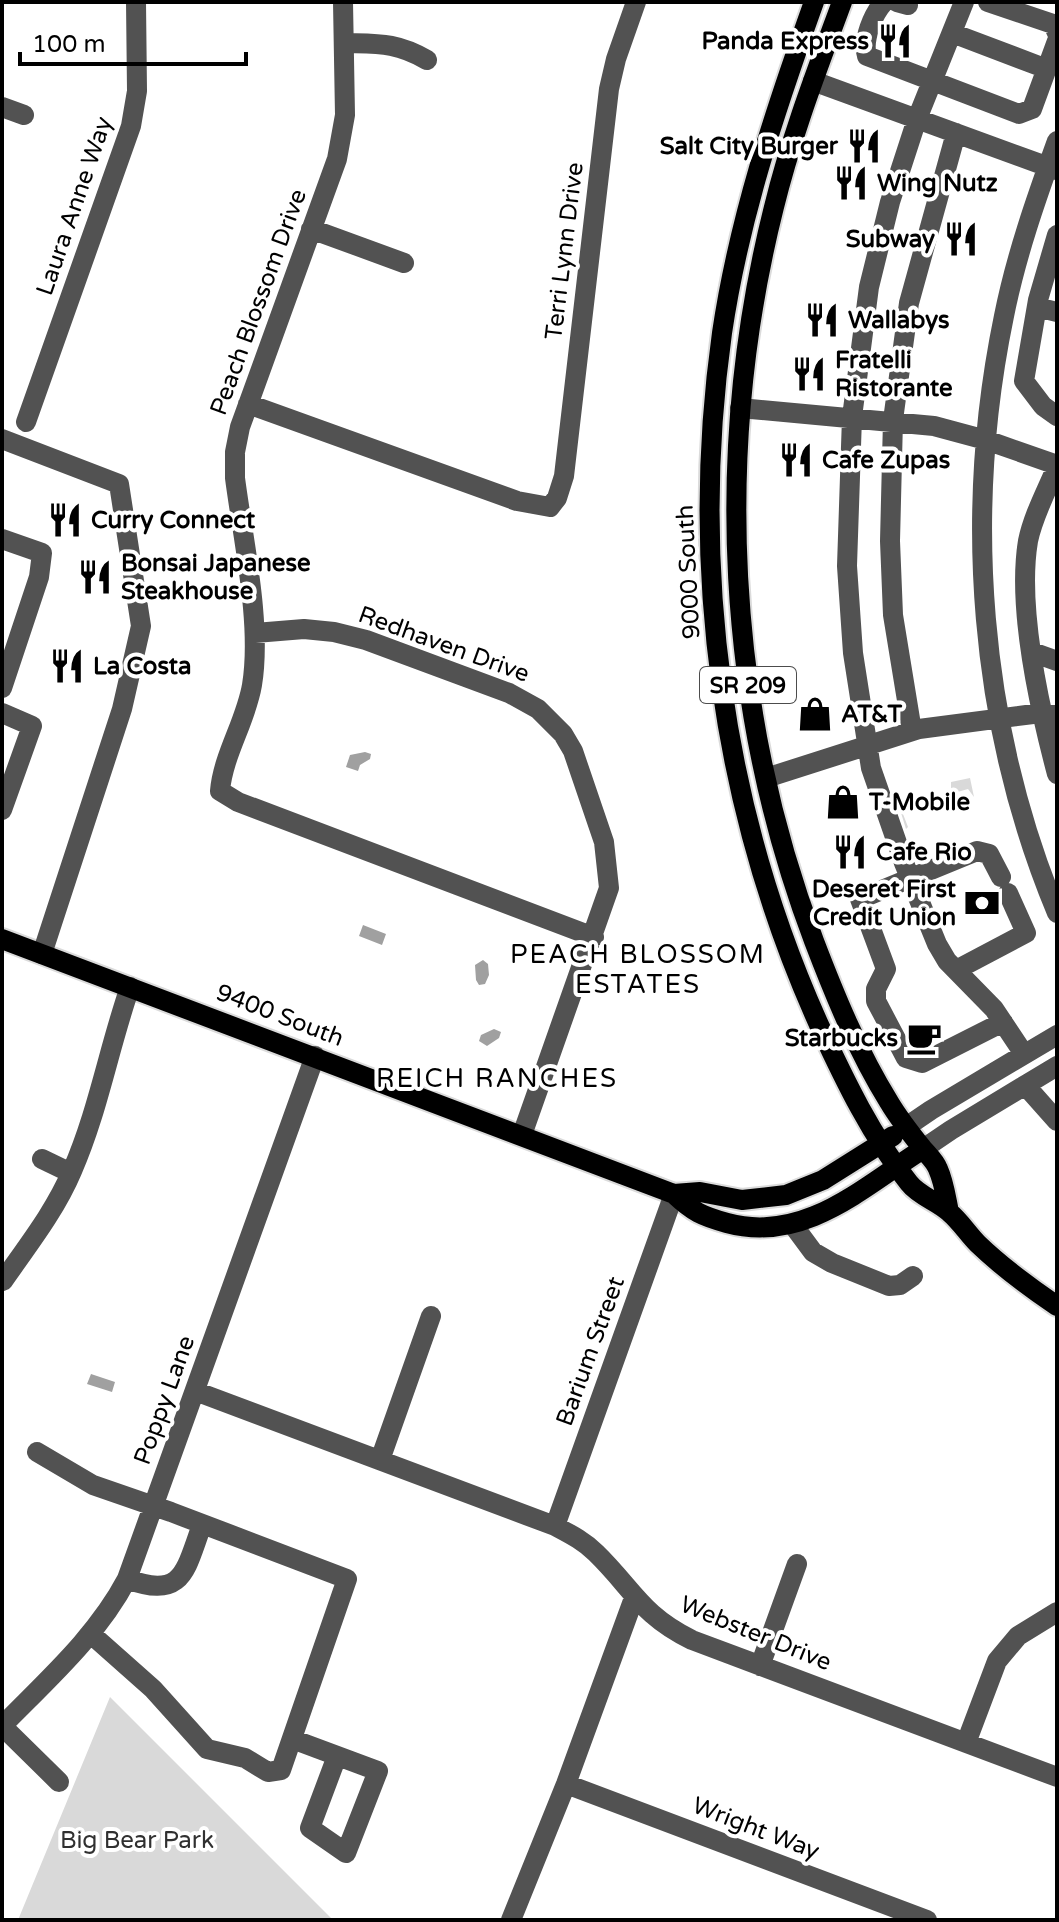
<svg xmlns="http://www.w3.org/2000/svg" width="1059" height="1922" font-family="'Varela Round',sans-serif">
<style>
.green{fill:#d9d9d9}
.water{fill:#a0a0a0}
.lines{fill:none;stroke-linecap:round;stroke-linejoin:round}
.major-casing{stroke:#dbdbdb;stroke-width:24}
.minor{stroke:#525252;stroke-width:20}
.major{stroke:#000;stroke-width:20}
.labels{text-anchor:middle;stroke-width:8;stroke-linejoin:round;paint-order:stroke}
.shield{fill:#fff;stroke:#4c4c4c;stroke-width:2}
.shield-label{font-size:22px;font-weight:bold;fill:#000}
.poi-label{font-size:24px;font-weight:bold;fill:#000;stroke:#fff;text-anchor:start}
.street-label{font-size:24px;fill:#000;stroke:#fff}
.park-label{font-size:24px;fill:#303030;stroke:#fff}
.neighbourhood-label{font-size:26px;letter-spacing:2px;fill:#000;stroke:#fff}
</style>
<rect width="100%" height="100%" fill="#fff"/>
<path class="green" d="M970,778l4,19 -6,-8 -14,4 -3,-2v-9z
M894,790h3l3,14 49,-9 -46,19 5,13 -2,2z
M110,1697l223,223h-315z"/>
<path class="water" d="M365,752l6,2 -1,5 -10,6 -2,6 -12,-4 4,-12z
M363,925l23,9 -4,11 -23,-9z
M483,960l5,4 1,11 -4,9 -6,1 -3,-5 -1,-15z
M494,1029l7,3 -2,6 -12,8 -8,-5 2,-6z
M91,1374l24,8 -3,10 -25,-8z"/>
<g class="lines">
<g class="major-casing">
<path id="major" d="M814,2c-39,109 -75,216 -92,331 -33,235 0,478 98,694 25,54 52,110 89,156 10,13 28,18 40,29 11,9 19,22 29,32 24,23 51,43 79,62
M842,2c-25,68 -51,135 -68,205 -61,242 -48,501 40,734 21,55 44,111 75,161 10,17 22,32 34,47 5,6 12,12 15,20 6,13 8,29 11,43
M2,939l672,255c19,18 28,22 53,29 77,21 136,-36 196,-74
M674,1194l26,-2 42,8 44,-5 37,-15 70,-44"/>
</g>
<path class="minor" d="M343,2l2,113 -8,44 -97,268 -5,25v26c8,62 27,146 17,207 -6,36 -29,70 -32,106l18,11 356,135
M884,2c-11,12 -22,38 -17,54l152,58 13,-5 25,-68
M897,2l11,3
M964,2l-47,117 -27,83 -21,85 -17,130 -5,149 6,87 18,115 33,95 33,81 10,17 47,48 30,45
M988,2l65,22 4,9
M952,33l95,36
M344,43c34,1 52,-1 83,17
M813,81l244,89
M2,107l22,8
M1057,141c-21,58 -41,115 -53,175 -41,198 -25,410 53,597
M311,229l93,34
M1057,235l-19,65 -14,81 19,25 14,10
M1037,307l20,5
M248,404l269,97 33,6 7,-9 7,-22 45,-387 7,-30 20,-57
M740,408l194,18 52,14 71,25
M26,422l105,-296 6,-35 -1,-89
M2,439l117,45 22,142 -19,83 -80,245
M1057,466c-10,24 -24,50 -29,75 -11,66 12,169 29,233
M2,539l40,14 -3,24 -37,111
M255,633l49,-4 30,3 32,8 143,53 29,16 25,25 10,17 31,91 5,46 -87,247
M1032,652l25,9
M2,713l30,13 -30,84
M912,731l-19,-116 -3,-74 3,-121 16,-117 47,-170
M766,778l153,-49 122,-16 16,2
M1001,877l-12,-23 -12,-3 -117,48 26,70 -10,20v12l30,57 16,5 81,-41
M956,970l70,-37 -18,-40
M1025,1085l32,36
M906,1127l25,-17 126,-75
M923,1149l28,-19 106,-64
M42,1159l29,14
M793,1225l20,27 19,11 57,23 11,-1 13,-9
M3,1281c25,-36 52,-70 69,-110 26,-59 37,-124 58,-184
M195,1391l360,135c15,8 29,15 41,27 37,36 45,62 96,87l365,137
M37,1452l56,33 78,27 176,67 -66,191 -13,2 -23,-14 -38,-9 -54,-60 -62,-55
M380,1460l51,-144
M555,1526l119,-332
M127,1579c57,21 58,-9 75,-54
M760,1666l37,-102
M2,1726c45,-46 95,-90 125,-147l188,-523
M2,1726l57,56
M292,1739l86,32 -32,82 -36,-25 27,-72
M966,1743l31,-82 21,-25 39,-24
M566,1784l361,136
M511,1920l55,-136 68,-186"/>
<use href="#major" class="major"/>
</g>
<defs>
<g id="restaurant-bare" transform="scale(2.76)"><path d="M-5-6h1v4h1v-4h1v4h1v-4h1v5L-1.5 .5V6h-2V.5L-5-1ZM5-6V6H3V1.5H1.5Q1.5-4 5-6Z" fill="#000" stroke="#fff" stroke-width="2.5" paint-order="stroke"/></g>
<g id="shop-bare" transform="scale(2.76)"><path d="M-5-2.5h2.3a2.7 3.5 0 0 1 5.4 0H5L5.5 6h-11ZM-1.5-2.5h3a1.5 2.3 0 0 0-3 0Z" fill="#000" stroke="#fff" stroke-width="2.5" paint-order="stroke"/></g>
<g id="bank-bare" transform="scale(2.76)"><path d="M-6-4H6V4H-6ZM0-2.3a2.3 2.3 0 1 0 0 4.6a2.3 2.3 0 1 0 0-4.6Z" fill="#000" stroke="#fff" stroke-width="2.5" paint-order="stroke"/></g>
<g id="cafe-bare" transform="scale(2.76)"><path d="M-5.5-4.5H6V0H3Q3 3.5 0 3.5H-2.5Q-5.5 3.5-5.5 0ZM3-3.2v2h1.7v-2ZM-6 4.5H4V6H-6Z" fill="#000" stroke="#fff" stroke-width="2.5" paint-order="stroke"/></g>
</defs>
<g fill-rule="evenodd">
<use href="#restaurant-bare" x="895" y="41"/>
<use href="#restaurant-bare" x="864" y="146"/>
<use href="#restaurant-bare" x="851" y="183"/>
<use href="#restaurant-bare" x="961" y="239"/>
<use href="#restaurant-bare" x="822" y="320"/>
<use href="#restaurant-bare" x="809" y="374"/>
<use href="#restaurant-bare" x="796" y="460"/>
<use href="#restaurant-bare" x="65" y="520"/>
<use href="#restaurant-bare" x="95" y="577"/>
<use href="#restaurant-bare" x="67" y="666"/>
<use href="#shop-bare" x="815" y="714"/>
<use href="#shop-bare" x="843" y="802"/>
<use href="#restaurant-bare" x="850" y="852"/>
<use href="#bank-bare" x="982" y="903"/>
<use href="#cafe-bare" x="924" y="1038"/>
</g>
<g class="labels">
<rect class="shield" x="700" y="667" width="96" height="36" rx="6"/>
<g class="shield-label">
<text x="748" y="693">SR 209</text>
</g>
<g class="poi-label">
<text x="869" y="49" text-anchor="end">Panda Express</text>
<text x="838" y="154" text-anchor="end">Salt City Burger</text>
<text x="877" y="191">Wing Nutz</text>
<text x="935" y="247" text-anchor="end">Subway</text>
<text x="848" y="328">Wallabys</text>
<text x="835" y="368">Fratelli<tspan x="835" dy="28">Ristorante</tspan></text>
<text x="822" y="468">Cafe Zupas</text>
<text x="91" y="528">Curry Connect</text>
<text x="121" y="571">Bonsai Japanese<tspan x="121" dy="28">Steakhouse</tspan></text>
<text x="93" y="674">La Costa</text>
<text x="841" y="722">AT&amp;T</text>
<text x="869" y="810">T-Mobile</text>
<text x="876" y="860">Cafe Rio</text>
<text x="956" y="897" text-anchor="end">Deseret First<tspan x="956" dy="28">Credit Union</tspan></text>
<text x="898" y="1046" text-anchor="end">Starbucks</text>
</g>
<g class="street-label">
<text transform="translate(74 206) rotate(-71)" y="8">Laura Anne Way</text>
<text transform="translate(564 251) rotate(-83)" y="8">Terri Lynn Drive</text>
<text transform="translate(258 302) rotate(-70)" y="8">Peach Blossom Drive</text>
<text transform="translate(688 572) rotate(-93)" y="8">9000 South</text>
<text transform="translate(444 644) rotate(20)" y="8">Redhaven Drive</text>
<text transform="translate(280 1015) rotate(21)" y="8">9400 South</text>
<text transform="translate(590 1351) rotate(-70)" y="8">Barium Street</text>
<text transform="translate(164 1400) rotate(-70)" y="8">Poppy Lane</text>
<text transform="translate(756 1633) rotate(22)" y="8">Webster Drive</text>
<text transform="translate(756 1828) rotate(21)" y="8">Wright Way</text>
</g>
<g class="park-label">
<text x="137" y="1848">Big Bear Park</text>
</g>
<g class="neighbourhood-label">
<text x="638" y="963">PEACH BLOSSOM<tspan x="638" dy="30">ESTATES</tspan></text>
<text x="497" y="1087">REICH RANCHES</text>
</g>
</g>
<rect width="1059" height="1922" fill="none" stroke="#000000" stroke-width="8"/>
<path d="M20 52v12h226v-12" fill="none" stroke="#000000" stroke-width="4"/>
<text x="32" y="52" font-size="24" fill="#000000" stroke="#ffffff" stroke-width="6" paint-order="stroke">100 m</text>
</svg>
